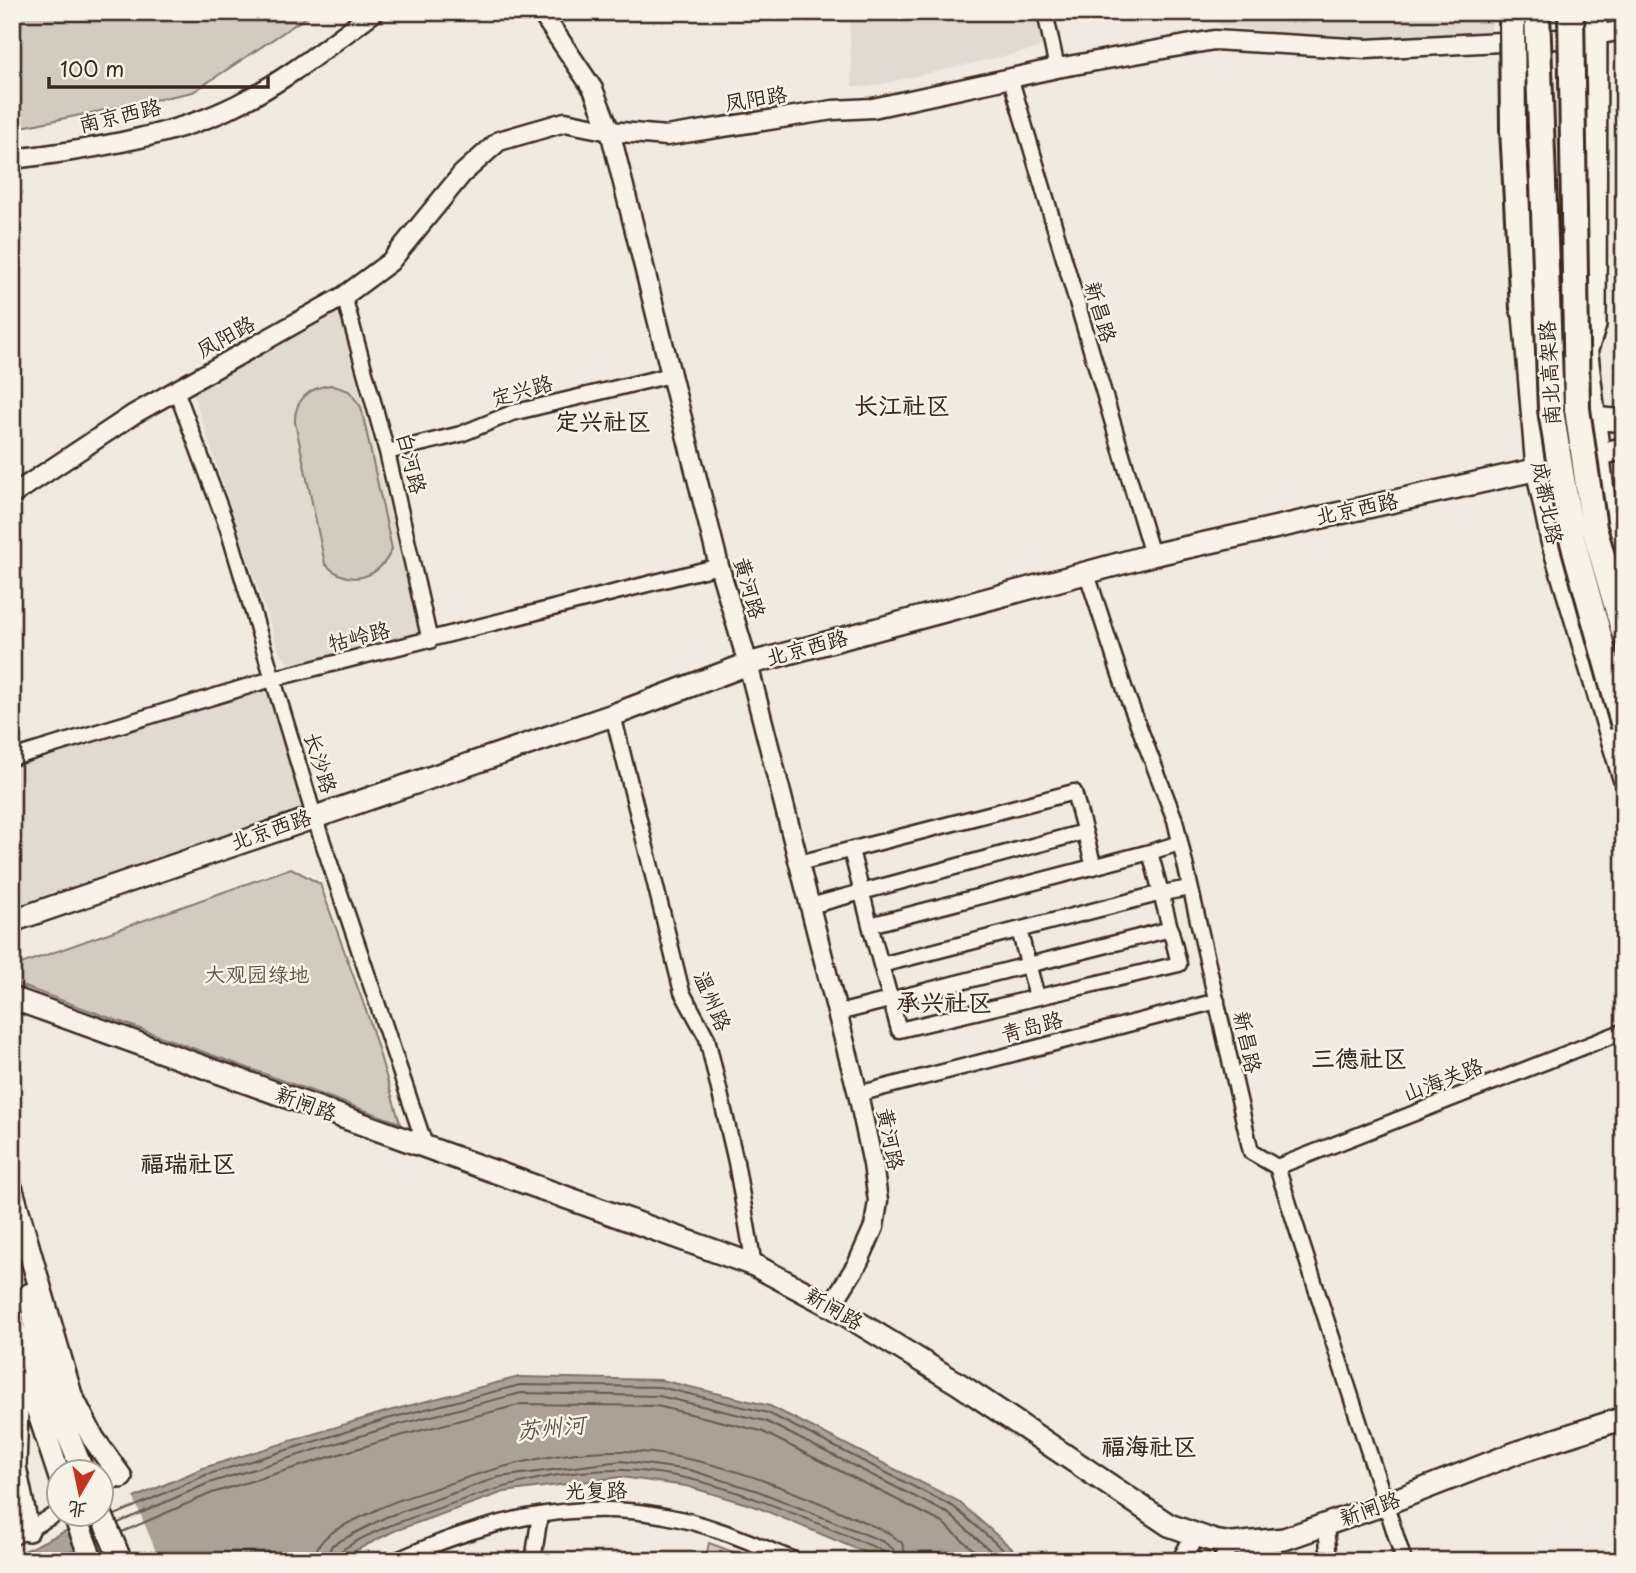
<svg xmlns="http://www.w3.org/2000/svg" width="1636" height="1573" font-family="'Playpen Sans','LXGW WenKai TC',sans-serif">
<style>
.built{fill:#e0dbd0}
.green{fill:#d1cbc0;stroke:#867a6f;stroke-width:2}
.water{fill:#aaa296;stroke:#7e7266;stroke-width:2}
.pier{fill:#efebe0}
.lines{fill:none;stroke-linecap:round;stroke-linejoin:round}
.shore{stroke:#675a4e;stroke-width:2}
.minor-casing{stroke:#3b2a1e;stroke-width:19}
.tertiary-casing{stroke:#3b2a1e;stroke-width:23}
.secondary-casing{stroke:#3b2a1e;stroke-width:26}
.primary-casing{stroke:#3b2a1e;stroke-width:28}
.trunk-casing{stroke:#3b2a1e;stroke-width:30}
.minor{stroke:#f7f3e8;stroke-width:14}
.tertiary{stroke:#f7f3e8;stroke-width:18}
.secondary{stroke:#f7f3e8;stroke-width:21}
.primary{stroke:#f7f3e8;stroke-width:23}
.trunk{stroke:#f7f3e8;stroke-width:24}
.trunk-bridge-casing{stroke:#3b2a1e;stroke-width:30;stroke-linecap:butt}
.trunk-bridge{stroke:#f7f3e8;stroke-width:24}
.labels{text-anchor:middle;stroke-width:5;stroke-linejoin:round;paint-order:stroke}
.street-label{font-size:21px;fill:#3b2a1e;stroke:#f7f3e8}
.park-label{font-size:21px;fill:#605246;stroke:#f7f3e8}
.water-label{font-size:23px;font-style:italic;fill:#625448;stroke:#f7f3e8}
.quarter-label{font-size:24px;font-weight:bold;fill:#3b2a1e;stroke:#f7f3e8}
</style>
<rect width="100%" height="100%" fill="#efebe0"/>
<filter id="ink" filterUnits="userSpaceOnUse"><feTurbulence type="fractalNoise" baseFrequency=".0143" numOctaves="2"/><feDisplacementMap in="SourceGraphic" scale="14" xChannelSelector="R" yChannelSelector="G"/><feConvolveMatrix kernelMatrix="1 2 1 2 8 2 1 2 1" color-interpolation-filters="sRGB"/></filter>
<g filter="url(#ink)">
<path class="built" d="M849,12h187l9,31 -9,6 -168,38 -16,-1z
M1212,12h279l1,24 -162,3 -113,-14z
M339,310l82,326 -117,28 -17,-2 -8,-11 -86,-257z
M273,682l31,125 -292,108v-149z"/>
<path class="green" d="M12,12h302l-121,80 -181,37z
M331,385l18,6 12,16 31,142c-13,30 -43,39 -67,15l-30,-142c-1,-22 15,-35 36,-37z
M1624,490v74c-7,-23 -14,-53 0,-74z
M291,868l29,16 49,135 31,104 -381,-138 -7,-12 6,-8z
M709,1543l48,18h-52z"/>
<path class="water" d="M519,1377l142,3 109,26 188,95 68,60h-141l-131,-55 -68,-20 -65,-9 -117,15 -110,39 -59,30h-323v-4l122,-59 69,-30 182,-56z"/>
<path class="pier" d="M132,1494l28,67h-80l-14,-34z"/>
<g class="lines">
<path class="shore" d="M115,1515l91,-40 181,-56 133,-34 140,2 108,26 186,94 62,54
M118,1523l91,-40 180,-56 132,-34 138,3 106,25 184,93 53,47
M122,1532l90,-39 180,-55 130,-34 135,2 104,25 182,92 43,38
M314,1561c1,-29 40,-39 62,-51 23,-12 50,-18 75,-27 54,-19 113,-33 171,-32 91,2 184,45 267,82l13,10 5,18
M325,1561l7,-16 54,-28 113,-40 122,-16 69,9 68,21 126,51 9,7 3,12
M334,1561c1,-14 56,-36 71,-41 70,-25 141,-51 216,-50 90,2 177,46 258,79l7,5 1,7"/>
<g class="minor-casing">
<path id="minor" d="M1045,12l12,56
M1011,80l141,475
M344,296l43,156 43,189
M176,390l52,139 86,287 112,332
M387,452l74,-18 51,-21 159,-38
M1087,574l39,119 49,127 76,332 26,15 127,394
M613,715l69,277 25,46 29,124 18,103
M12,758l260,-79 447,-113
M851,850l19,75
M1150,852l30,-9
M799,863l275,-71 20,75
M810,906l274,-74
M1019,930l18,67
M881,965l-11,-40 280,-73c10,37 20,74 29,112l-280,66 -18,-65 281,-72 28,-5
M838,1013l333,-84
M858,1094l359,-93
M1277,1167l347,-136
M102,1488l19,-11
M1326,1526l3,35
M12,1538l48,-26
M395,1561c84,-38 177,-64 270,-45 46,8 89,28 132,45
M533,1561l7,-46
M1220,1561l13,-17"/>
</g>
<g class="tertiary-casing">
<path id="tertiary" d="M541,12l52,77 17,42 109,435 29,98 110,430 15,70 5,37 -4,26 -16,36 -27,43
M12,159c64,-7 157,-22 214,-49 54,-25 101,-63 148,-98
M12,495l122,-81 210,-118 46,-34 72,-88 37,-33 66,-19 45,9 56,5 167,-26 40,-2 184,-40 157,-28 152,9 212,-11 46,-8
M1181,1561l14,-25"/>
</g>
<g class="secondary-casing">
<path id="secondary" d="M1593,418l31,3
M1584,459l40,-11
M12,921l601,-206 135,-51 404,-109 400,-89
M12,998l742,267 77,41 128,78 210,141 45,16 19,3 51,-5 101,-35 133,-52 106,-34
M12,1190l59,205 22,43 28,39
M30,1294l14,82 39,96
M12,1318l11,48 37,112
M12,1384l5,24 -2,59 13,63
M74,1514l18,47
M101,1514l20,47"/>
</g>
<g class="primary-casing">
<path id="primary" d="M1523,290l15,179 15,72 71,234
M1585,346l19,162 13,60
M1586,349l8,-24 1,-313"/>
</g>
<g class="trunk-casing">
<path id="trunk" d="M1513,129l10,180"/>
</g>
<use href="#minor" class="minor"/>
<use href="#tertiary" class="tertiary"/>
<use href="#secondary" class="secondary"/>
<use href="#primary" class="primary"/>
<use href="#trunk" class="trunk"/>
<g class="trunk-bridge-casing">
<path id="trunk-bridge" d="M1512,12l1,117
M1537,12l14,398 20,125 53,191
M1571,12l6,397 17,119 30,104"/>
</g>
<use href="#trunk-bridge" class="trunk-bridge"/>
</g>
</g>
<g class="labels">
<g class="street-label">
<text transform="translate(756 99) rotate(-9)" y="7">凤阳路</text>
<text transform="translate(120 116) rotate(-13)" y="7">南京西路</text>
<text transform="translate(1100 312) rotate(74)" y="7">新昌路</text>
<text transform="translate(226 337) rotate(-29)" y="7">凤阳路</text>
<text transform="translate(1550 373) rotate(-93)" y="7">南北高架路</text>
<text transform="translate(522 391) rotate(-16)" y="7">定兴路</text>
<text transform="translate(411 463) rotate(76)" y="7">白河路</text>
<text transform="translate(1547 503) rotate(79)" y="7">成都北路</text>
<text transform="translate(1357 509) rotate(-12)" y="7">北京西路</text>
<text transform="translate(749 588) rotate(74)" y="7">黄河路</text>
<text transform="translate(359 637) rotate(-14)" y="7">牯岭路</text>
<text transform="translate(807 648) rotate(-15)" y="7">北京西路</text>
<text transform="translate(320 763) rotate(73)" y="7">长沙路</text>
<text transform="translate(271 830) rotate(-19)" y="7">北京西路</text>
<text transform="translate(712 1001) rotate(67)" y="7">温州路</text>
<text transform="translate(1032 1027) rotate(-15)" y="7">青岛路</text>
<text transform="translate(1247 1042) rotate(78)" y="7">新昌路</text>
<text transform="translate(1443 1080) rotate(-21)" y="7">山海关路</text>
<text transform="translate(306 1104) rotate(20)" y="7">新闸路</text>
<text transform="translate(890 1139) rotate(79)" y="7">黄河路</text>
<text transform="translate(834 1309) rotate(30)" y="7">新闸路</text>
<text transform="translate(596 1491) rotate(-1)" y="7">光复路</text>
<text transform="translate(1370 1509) rotate(-20)" y="7">新闸路</text>
</g>
<g class="park-label">
<text x="257" y="982">大观园绿地</text>
</g>
<g class="water-label">
<text transform="translate(551 1428) rotate(-6)" y="8">苏州河</text>
</g>
<g class="quarter-label">
<text x="902" y="414">长江社区</text>
<text x="603" y="430">定兴社区</text>
<text x="944" y="1011">承兴社区</text>
<text x="1359" y="1067">三德社区</text>
<text x="188" y="1172">福瑞社区</text>
<text x="1149" y="1455">福海社区</text>
</g>
</g>
<rect width="1636" height="1573" fill="none" stroke="#f7f3e8" stroke-width="42"/>
<rect x="21" y="21" width="1594" height="1531" fill="none" stroke="#3b2a1e" stroke-width="2.5" filter="url(#ink)"/>
<g transform="translate(80 1493) rotate(189)"><circle r="33" fill="#f7f3e8" stroke="#aca397" stroke-width="2"/>
<path d="M0-5L12 26L0 18L-12 26Z" fill="#c8321e"/>
<text y="-10" font-size="19" font-weight="bold" text-anchor="middle" fill="#3b2a1e">北</text>
</g>
<path d="M49 77v10h219v-10" fill="none" stroke="#3b2a1e" stroke-width="3.5"/>
<text x="60" y="77" font-size="21" fill="#3b2a1e" stroke="#f7f3e8" stroke-width="5" paint-order="stroke">100 m</text>
</svg>
